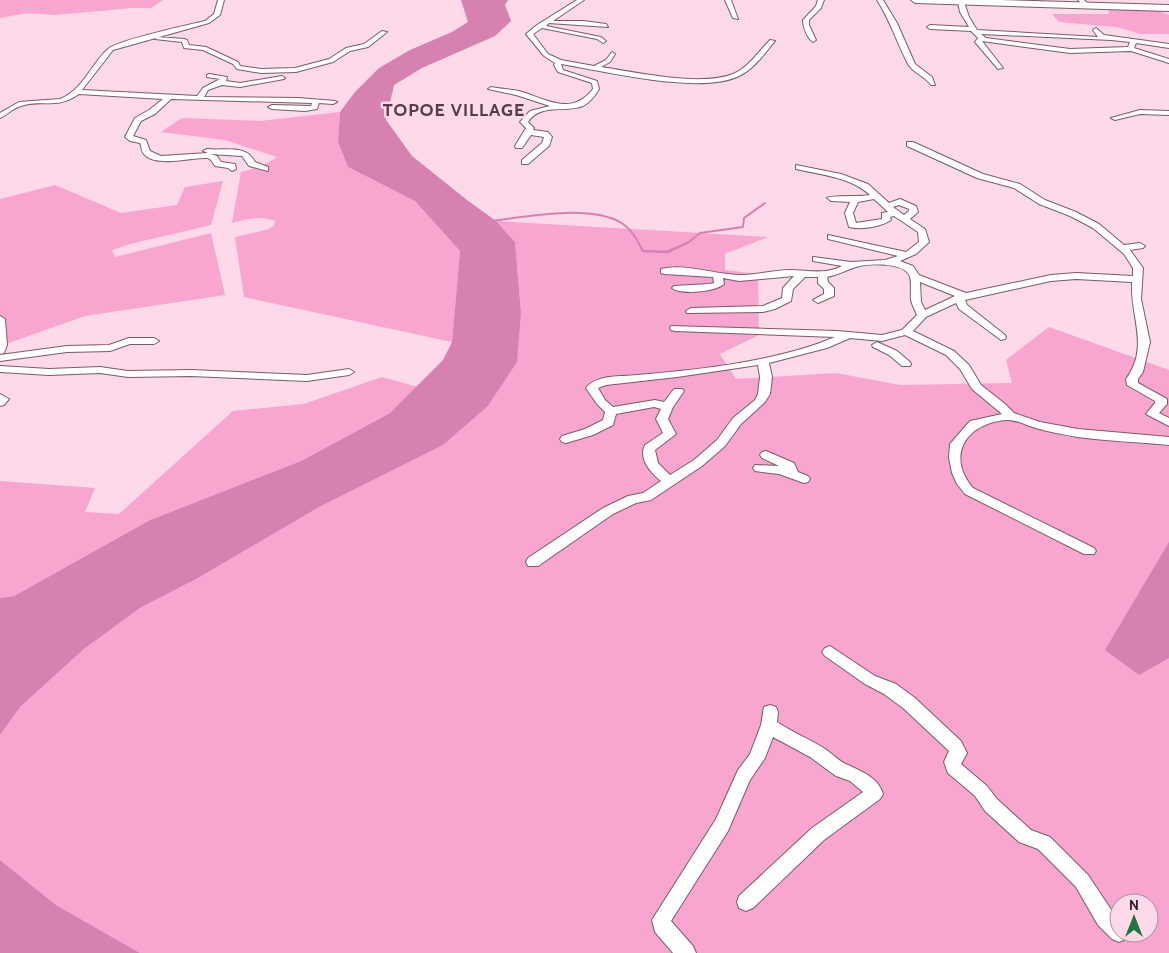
<svg xmlns="http://www.w3.org/2000/svg" width="1169" height="953" font-family="Cabin,sans-serif">
<style>
.green{fill:#f8a5cf;fill-rule:evenodd}
.water{fill:#d781ae}
.lines{fill:none;stroke-linecap:round;stroke-linejoin:round}
.stream-far1{stroke:#d781ae;stroke-width:2}
.stream{stroke:#d781ae;stroke-width:2.5}
.street-casing{stroke:#795b69;stroke-width:2}
.primary-casing{stroke:#795b69;stroke-width:2}
.street{fill:#fff;fill-rule:evenodd}
.primary{fill:#fff;fill-rule:evenodd}
.labels{text-anchor:middle;stroke-width:5;stroke-linejoin:round;paint-order:stroke}
.far-district-label{font-size:18px;font-weight:bold;letter-spacing:1px;fill:#573b49;stroke:#fdd9ea}
</style>
<rect width="100%" height="100%" fill="#fdd9ea"/>
<path class="green" d="M0,0h163l-12,8h-19l-77,7 -28,-2 -27,5z
M1108,6l43,2 18,7v19h-29l-23,-7 -58,-5 -7,-8h57z
M340,112l-2,30 10,25 67,34 45,50 -8,91 -208,-45 -9,-60 31,-7 8,-4 1,-5c-15,-6 -28,-2 -43,2l9,-51 20,-5 16,-10 -52,-17 -64,-8 21,-14 78,3z
M223,181l-12,44 -81,19 -18,6 3,7 96,-24 14,62 -140,21 -85,30v-147l55,-14 66,28 56,-8 8,-18z
M496,221l272,16 -43,17v16l33,4 1,61 -39,19 16,25 100,-6 64,12 112,-2 -6,-23 43,-33 120,43v583h-1029l-84,-48 -56,-45v-125l20,-28 64,-58 56,-41 58,-30 121,-71 124,-62 44,-38 34,-95 -6,-70zM1119,903h30v30h-30z
M382,377l36,10 -28,26 -89,48 -151,59 -136,76 -14,2v-117l95,7 -10,24 34,2 114,-103 71,-7z"/>
<path class="water" d="M461,0h47l-3,5 6,16 -16,15 -73,32 -28,17 -8,35 26,36 55,44 29,21 19,21 6,70 -4,50 -30,45 -44,38 -124,62 -121,71 -58,30 -56,41 -64,58 -20,28v-137l14,-2 136,-76 151,-59 89,-48 53,-53 9,-18 8,-91 -45,-50 -67,-34 -10,-25 2,-30 15,-20 24,-24 31,-18 42,-18 16,-10z
M1169,542v116l-30,17 -34,-25z
M0,860l56,45 84,48h-140z"/>
<g class="lines">
<path class="stream-far1" d="M493,221c35,-5 100,-17 130,3 9,6 14,16 19,25
M674,249l15,-7 11,-9 43,-6 1,-9 21,-15"/>
<path class="stream" d="M641,248l2,3 24,1 9,-4"/>
<g class="street-casing">
<path id="street" d="M218,0h6l-4,15 -11,8 -96,27 -31,40 115,6 6,-8 17,-9 -13,-2v-2l2,-1 18,3 -1,4 14,2 42,-7 3,2 -1,1 -44,8 -18,-2 -14,5 -4,7 94,1 37,3 2,1 -4,2 -14,-1 -2,6 -12,2 -33,-2 -4,-2 4,-2 39,1 1,-3 -141,-4 -16,15 -14,7 -8,15 13,4 4,11 11,5 47,-3 -5,-2 4,-2c17,2 40,-5 48,13l13,5v4l-19,-5 -7,-10 -32,-2 7,2 4,6 14,2 1,5 -4,2 -4,-3 -13,-2 -4,-6 -3,-2c-17,-1 -52,10 -64,-4 -3,-3 -2,-7 -4,-11l-10,-2 -5,-4 10,-19 14,-8 14,-11 -84,-5c-22,16 -37,5 -58,12 -8,2 -14,9 -21,12v-5l19,-11 41,-3c23,-9 31,-35 48,-50 10,-9 80,-24 97,-28l9,-7z
M577,0h7l-31,21h30l23,3 2,3 -59,-4 -3,3 55,11 5,4 -3,2 -6,-4 -55,-11 -9,6 15,20 13,6 33,6 12,-6 6,-8 3,2 -5,8 -9,5c35,5 99,20 132,7 15,-6 26,-23 37,-34l5,1c-10,12 -21,28 -36,35 -39,19 -134,-5 -178,-12l2,6 34,11 2,8c-4,7 -9,13 -16,17 -18,7 -43,-3 -55,16l6,6 -1,2 15,2 4,5 -3,9 -21,18h-6v-4l20,-17 2,-6 -13,-2 -9,13h-6l-1,-2 11,-18 -6,-6 10,-11 20,-5 -34,-11 -28,-6 3,-2c10,2 21,2 31,5 26,8 50,24 71,-3l-1,-6 -34,-11 -4,-7 1,-2 -11,-7 -18,-22 11,-9z
M725,0h6l7,19 -5,-1z
M818,0h6l-3,8 -12,12v5l7,15 -3,2c-6,-4 -10,-15 -10,-22l13,-14z
M877,0h6l14,23 18,41 17,13 3,8h-4c-6,-9 -18,-12 -23,-21 -11,-21 -18,-44 -31,-64z
M961,0l3,2 5,15 8,13 121,7 -5,-7 3,-2 8,7 65,9v4l-33,-5 -2,5 35,11v4l-38,-12 -61,2 -88,-12 21,27 -5,1 -23,-27 3,-4 -7,-7 -41,-2 -3,-2 3,-2 39,2 -9,-15 -2,-10zM981,34l130,6 19,2 -2,5 -58,2 -84,-11z
M1078,0h6l4,4 -5,1z
M382,31l5,1 -19,15 -18,4 -17,11 -37,10 -35,1 -24,-4 -4,-5 -30,-14 -19,-2 -2,-6 -27,-3 3,-2 26,2 3,1 2,5 17,2 32,15 2,4 21,3 34,-1 34,-9 17,-11 18,-4z
M1140,110l29,1v4l-29,-1 -25,6 -4,-2z
M907,142h6l70,32 37,10 25,16 31,12 23,12 25,21 16,-2 5,3 -2,2 -13,2 13,18 -2,31 9,43 -7,30 -5,7v4l29,16v5l-8,9 10,5v8l-23,-12 9,-11v-2l-28,-16 -1,-6c24,-32 4,-62 6,-97l-56,-3 -25,2 -86,19 2,5 38,30 1,2 -1,2 -4,1 -42,-31 -3,-6 -30,14 -13,14 41,20 15,14 12,20 24,19 9,9 26,9 38,7 91,8v8c-30,-3 -62,-4 -92,-8 -14,-3 -28,-5 -41,-9 -9,-2 -20,-9 -30,-8 -39,3 -61,35 -33,68l121,60 2,3 -2,3h-10l-119,-60 -8,-10 -5,-11 -3,-15 1,-14 20,-23 32,-7 -30,-25 -12,-20 -14,-14 -41,-20 -23,6 -32,-3 -23,10 -58,15 3,14 -2,17 -5,8 -24,22 -16,22 -23,20 -51,34 -15,3 -23,11 -75,52h-10l-2,-4 2,-4 75,-50 25,-12 15,-3 18,-12c-10,-8 -23,-22 -16,-36l18,-12 -7,-14 5,-10 -7,-2 -38,7 -3,11 -20,10 -27,8 -4,-1 -2,-3 2,-3 23,-7 18,-9 2,-8 -8,-8 -11,-16c11,-14 35,-11 51,-13 60,-5 143,-14 198,-38l-160,-6 -4,-1 -1,-2 1,-2 166,5 45,4 20,-5 15,-15c-2,-5 -5,-10 -6,-15 -1,-7 1,-16 -1,-23 -4,-15 -42,-14 -54,-10 -10,3 -18,8 -29,10l1,5 6,6v8l-16,7 -5,-3 11,-6v-5l-6,-6v-6h-13l-12,12 -2,12 -16,8 -12,3 -76,1 -1,-2 5,-3 72,-2 19,-8 1,-10 11,-12 -55,5 -16,-3 1,6c-9,8 -43,11 -52,4l2,-2 35,-2 5,-1 -1,-6 -49,-3 -3,-1v-4c26,-6 54,6 80,6 16,0 33,-5 49,-5 19,0 35,5 52,-4l-29,-5v-4l38,5 34,-2 13,-4 -70,-17v-4l78,17 13,-10 -1,-10 -24,-16 -4,1 1,3c-10,7 -30,10 -42,7l-4,-14 5,-11 -19,-1 -4,-3c4,-3 33,-1 43,-3 -19,-18 -49,-20 -74,-26v-4l45,9 27,10 21,19 11,-4 16,7 2,6 -8,7 15,10 4,13 -13,12 -16,7 13,5 6,9 47,18 85,-18 25,-2 57,3v-8l-9,-14 -31,-26 -23,-12 -31,-12 -25,-16 -37,-10 -70,-32zM874,199l14,13 -6,1v6l-26,4 -3,-10 5,-11zM899,205l10,4v2l-5,4 -11,-8zM920,282l35,14 -30,14 -4,-8zM758,365l2,12 -2,17 -3,6 -22,18 -16,22 -23,20 -24,15 -12,-12 -3,-13 21,-16 -8,-15 5,-12 11,-16 -2,-2h-8l-10,13 -9,-2 -42,7 -8,-7 -7,-12 8,-3 71,-8z
M0,316l5,3 2,26 -3,8 -4,1z
M129,338h25l5,3 -5,3h-24l-20,7 -43,1 -67,9v-6l67,-9 42,-1z
M877,342l20,9 13,11 1,2 -1,2h-8l-13,-11 -16,-8 -1,-2z
M0,366l49,3 51,-2 28,4 63,-1 116,5 42,-6 5,3 -5,3 -42,6 -116,-5 -63,1 -28,-4 -51,2 -49,-3z
M0,394l9,5 -5,6 -4,1z
M766,451l28,12 4,9 10,4 2,3 -2,3 -4,1 -25,-9 -24,-3 -2,-3 2,-3 24,1 -17,-8 -2,-3 2,-3z
M830,646l45,30 21,8 19,14 46,43 6,12 -6,11 26,22 10,13 34,31 19,7 38,38 24,36 7,8v14h9l-2,6 -7,3 -7,-3 -14,-14 -22,-38 -38,-38 -19,-7 -34,-31 -10,-15 -27,-23 -4,-11 5,-11 -46,-43 -19,-14 -19,-10 -40,-28 -3,-4 3,-4z
M770,705l6,2 2,5 -1,10c15,10 30,16 45,25 9,5 16,14 26,18 14,7 30,12 35,29l-3,5 -56,41 -71,68 -7,3 -7,-3 -2,-6 2,-6 73,-68 51,-36 -13,-11 -14,-5 -26,-19 -37,-20 -8,21 -15,22 -22,51 -57,90 22,25 3,7h-23l-18,-21 -3,-12 64,-101 22,-49 12,-16 11,-29 3,-18z"/>
</g>
<g class="primary-casing">
<path id="primary" d="M911,0h89l169,5v6l-254,-8z"/>
</g>
<use href="#street" class="street"/>
<use href="#primary" class="primary"/>
</g>
<g class="labels">
<g class="far-district-label">
<text x="454" y="116">TOPOE VILLAGE</text>
</g>
</g>
<g transform="translate(1134 918)"><circle r="24" fill="#fdd9ea" stroke="#a88d9a"/>
<path d="M0-4L9 19L0 12L-9 19Z" fill="#227547"/>
<text y="-8" font-size="14" font-weight="bold" text-anchor="middle" fill="#291c23">N</text>
</g>
</svg>
